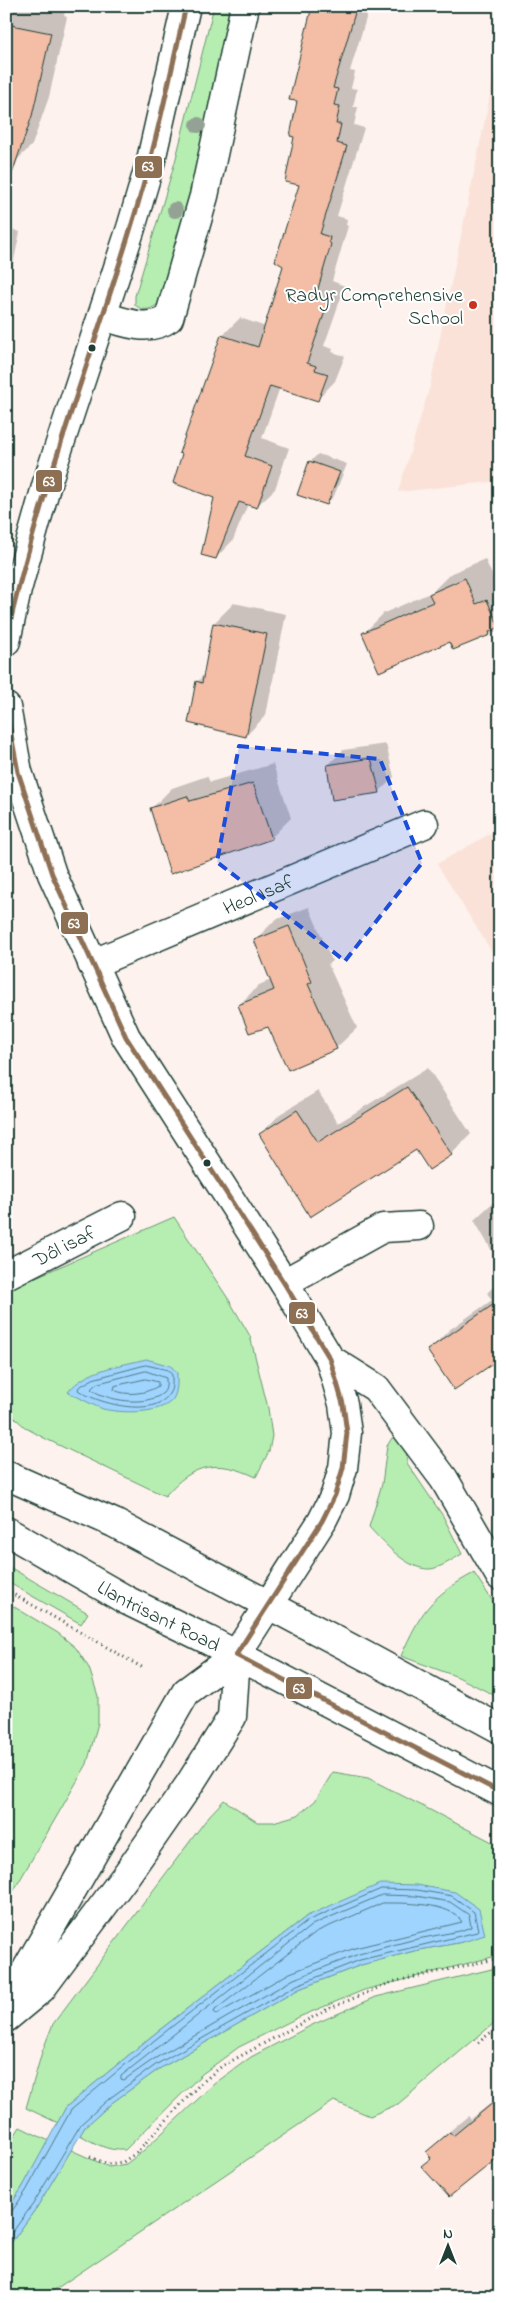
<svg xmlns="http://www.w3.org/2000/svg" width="506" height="2303" font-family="'Indie Flower',sans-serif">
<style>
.built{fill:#fae2d8}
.green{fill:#b6eeb1;stroke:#6a9672}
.water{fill:#9fd4fe;stroke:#6c98ad}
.shadow{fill:#0003}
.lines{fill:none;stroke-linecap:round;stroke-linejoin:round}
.shore{stroke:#527985;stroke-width:1}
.building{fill:#f3bda6;stroke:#1f3d34}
.minor-casing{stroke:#1f3d34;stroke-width:31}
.tertiary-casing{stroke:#1f3d34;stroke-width:31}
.secondary-casing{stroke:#1f3d34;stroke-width:31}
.primary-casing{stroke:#1f3d34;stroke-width:31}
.path{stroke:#1f3d34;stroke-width:3;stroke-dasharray:1 4;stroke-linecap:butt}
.minor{stroke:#fff;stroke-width:28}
.tertiary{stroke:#fff;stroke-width:28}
.secondary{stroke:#fff;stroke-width:28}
.primary{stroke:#fff;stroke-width:28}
.bus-1-casing{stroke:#fff;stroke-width:9}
.bus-1{stroke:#8d7054;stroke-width:5}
.tree{fill:#93a295}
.marked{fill:#1d4ed8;fill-opacity:0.2;stroke:#1d4ed8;stroke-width:4;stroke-dasharray:10 6;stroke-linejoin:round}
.poi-dot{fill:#c8321e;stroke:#fff;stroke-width:2}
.bus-dot{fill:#1f3d34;stroke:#fff;stroke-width:2}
.labels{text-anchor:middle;stroke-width:4;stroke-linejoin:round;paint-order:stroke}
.poi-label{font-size:20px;fill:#1f3d34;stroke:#fff;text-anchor:end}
.street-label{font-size:20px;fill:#1f3d34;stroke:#fff}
.line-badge{stroke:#fff;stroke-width:2}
.badge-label{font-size:14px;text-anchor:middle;font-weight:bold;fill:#fff}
</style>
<rect width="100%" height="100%" fill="#fdf2ed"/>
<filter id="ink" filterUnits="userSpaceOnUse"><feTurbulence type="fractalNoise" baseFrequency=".02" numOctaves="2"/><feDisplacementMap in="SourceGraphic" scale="10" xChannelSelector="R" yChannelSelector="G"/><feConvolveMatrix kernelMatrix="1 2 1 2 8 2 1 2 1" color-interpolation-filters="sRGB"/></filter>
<g filter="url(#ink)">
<path class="built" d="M500,47v434l-102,11 32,-106z
M500,828v137l-63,-101z"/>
<path class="green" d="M214,6h20l-36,170 -37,125c-8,8 -16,12 -26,4v-9l40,-134z
M174,1217l55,83 21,36 18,72 4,28 -3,15 -13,26c-38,-18 -63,-14 -91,19l-121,-58 -18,-10 -20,-18v-120z
M398,1437l8,5 1,21 36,53 19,38c-9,5 -21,14 -32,15 -23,1 -47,-27 -61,-42l13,-43 5,-38 5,-8z
M6,1565l82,48 -7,11 -75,-43z
M474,1573l26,39v86l-42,-21 -57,-21c20,-45 30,-60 73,-83z
M6,1602l52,31 18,15 13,20 9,28v27l-11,41 -81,140z
M333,1772l35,6 132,68v109l-136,35 -65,27 -60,30 -37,27 -77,76c-18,1 -29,-6 -45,-15l5,-8 28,-25 46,-33 140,-80 62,-24 53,-14 49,-9 -156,-26 -154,119 -87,72 -8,16 -32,-15 16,-56 11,-28 156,-208 15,-16 33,22h16l25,-7 17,-14z
M500,1967v51l-102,86 -28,12 -36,-15 -290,196h-38v-47l31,-43 34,-57 38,17 17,-3 17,-13 71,-67 37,-27 61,-32 64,-28z
M20,2127l29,14 -27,47 -16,23v-62z"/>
<path class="water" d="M146,1359l25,7 6,7c0,9 1,18 -4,26 -12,16 -53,14 -70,10 -12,-4 -24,-12 -35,-17 18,-23 52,-26 78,-33z
M380,1884l37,1 38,7 24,17 6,26 -22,7 -49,9 -53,14 -62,24 -140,80 -46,33 -28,25 -48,80 -31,43v-39l16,-23 44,-81 87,-72 154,-119z"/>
<path class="shadow" d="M6,6h60l-2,10 3,1 -18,80 -17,48 -14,14 -12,34z
M314,6h61l-8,9 -17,56 5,1 -4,16 6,1 -4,18h5l-4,18 10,3 -27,88 10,3 -1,6 2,1 -16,55 13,5 -21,60 9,3 -1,3 13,4 -10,25 -17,18 -38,-12 -18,51 27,10 -14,41 -18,17 -9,-2 -15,36 -17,18 -1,-61 7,-161 18,-18 26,9 19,-61 16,-82 -5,-48z
M6,227l14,5 -14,65z
M318,454l29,10 -13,32 -8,8 -16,-42z
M485,559l11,25 4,-1v47l-46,18 -4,-8 -86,-7 20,-20 48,-21 18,-18z
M234,603l52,11 -20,101 -20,21 -49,-54 7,-7 10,-52z
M386,744l8,33 -15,15 -51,-27 15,-15z
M273,764l18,54 -20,20 -119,-30 20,-20 35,-12 3,6z
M309,907l23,54 -4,3 29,64 -21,20 -67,-23 -30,-20 20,-20 12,-5 -16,-40 20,-20z
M428,1068l43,66 -20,20 -34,-6 -107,67 -50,-80 20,-21 38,-23 20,32z
M500,1196v69l-26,-45z
M500,1280v78l-71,-8 20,-20 43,-30 -5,-7z
M500,2096v59l-77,11 9,-9 -4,-5 17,-17 23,-19 3,3z"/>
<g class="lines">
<path class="shore" d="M146,1365l22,5 4,5c0,7 1,13 -3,19 -15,25 -73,9 -91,-4l1,-3 14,-8z
M146,1371l20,7c0,5 1,11 -3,15 -16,14 -57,8 -72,-4l5,-5z
M146,1379l12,3v4c-12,8 -32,10 -44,4l1,-4z
M382,1895l34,1 34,6 19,13 2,12 -11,4 -48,9 -53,14 -65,25 -140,80 -30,21 -3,-1v-3l191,-151z
M383,1903c20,0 68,-1 79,19l-107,26 -65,25 -73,41 -3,-1 1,-3 101,-78z
M6,2213l6,-2 14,-20 45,-81 85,-71 153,-119 72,-31 36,1 35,6 22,16 4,18 -1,2 -117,28 -63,25 -140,79 -47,34 -29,26 -48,80 -27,37"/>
</g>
<path class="building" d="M312,6h45l-24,82 5,1 -4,16 6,1 -4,18h5l-4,19 10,3 -27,88 10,3 -1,5 2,2 -16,55 13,4 -21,60 9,3 -1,4 13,4 -10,27 -48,-15 -25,70 27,10 -15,42 -18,-6 -23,57 -15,-4 13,-57 -41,-15 9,-29 -3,-1 42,-118 37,12 25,-81 -8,-5 24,-76 -14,-3 9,-45 -4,-1 7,-35 -8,-1z
M6,24l45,9 -19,83 -22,63 -4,-1z
M309,461l31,11 -13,33 -30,-10z
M465,578l11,26 11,-4 12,27 -10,5 1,3 -37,15 -4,-8 -70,30 -17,-39 71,-31 -4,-8z
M213,623l54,11 -21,103 -58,-14 8,-42 6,2z
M371,758l9,35 -48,7 -5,-35z
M253,783l19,56 -102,35 -20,-66 37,-12 3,5z
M289,926l23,56 -4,2 29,65 -49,21 -20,-43 -19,6 -11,-28 36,-15 -20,-50z
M407,1087l45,68 -23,15 -13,-20 -106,67 -51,-83 38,-24 21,32z
M500,1300v59l-46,31 -27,-40z
M500,2097v59l-51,41 -28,-31 10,-8 -5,-6 24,-20 3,4z"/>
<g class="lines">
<g class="minor-casing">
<g id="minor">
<path d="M103,316c22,6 45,17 66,2l35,-122 41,-190"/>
<path id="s1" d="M92,964l332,-140"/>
<path id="s2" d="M6,1275l116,-59"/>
<path d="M284,1283l99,-55 36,-2"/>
</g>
</g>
<g class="tertiary-casing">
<path id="tertiary" d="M6,2009l15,-30 165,-287 50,-37
M6,2018l35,-29 86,-115 62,-89 43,-68 4,-62"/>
</g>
<g class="secondary-casing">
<path id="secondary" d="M6,641l11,-51 30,-107 84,-255 20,-68 35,-154
M6,707l12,65 34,102 74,163 158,246 46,76 13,45 4,29 -4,35 -8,27 -13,26 -86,134
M330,1359l46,29 68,91 56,97"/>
</g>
<g class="primary-casing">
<g id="primary">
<path d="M6,1475l108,48 259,137 127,69"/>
<path id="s3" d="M6,1531l122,70 80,39 292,152"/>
</g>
</g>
<path class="path" d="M6,1590l139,79
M478,2043l22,-18
M90,2157l18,7 15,-2 13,-9 63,-68 23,-19 104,-56 66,-28 108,-24"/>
<use href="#minor" class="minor"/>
<use href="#tertiary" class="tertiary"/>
<use href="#secondary" class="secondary"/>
<use href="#primary" class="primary"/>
<g class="bus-1-casing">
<path id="bus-1" d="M6,640c31,-141 83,-275 125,-413 23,-73 38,-147 55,-221
M6,708l12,64 34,102 74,163 158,246 46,76 13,45 4,29 -4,35 -8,27 -13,26 -86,134 264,137"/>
</g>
<use href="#bus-1" class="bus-1"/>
</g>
<g class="tree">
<circle cx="198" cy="125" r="8"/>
<circle cx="175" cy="210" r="8"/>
</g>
</g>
<path class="marked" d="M239,746l141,13 42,104 -77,98 -128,-99z"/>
<circle class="poi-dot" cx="473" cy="305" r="5"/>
<g class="bus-dot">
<circle cx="92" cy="348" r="4.5"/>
<circle cx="207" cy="1163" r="4.5"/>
</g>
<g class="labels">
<g class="poi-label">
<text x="463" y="301">Radyr Comprehensive<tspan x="463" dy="23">School</tspan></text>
</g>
<g class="street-label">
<text dy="7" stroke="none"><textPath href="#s1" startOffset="180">Heol Isaf</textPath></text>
<text dy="7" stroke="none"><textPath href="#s2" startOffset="65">Dôl isaf</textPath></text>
<text dy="7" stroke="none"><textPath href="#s3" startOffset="175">Llantrisant Road</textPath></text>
</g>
</g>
<g class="line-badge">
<rect x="134" y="155" width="29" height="24" rx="5" fill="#8d7054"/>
<rect x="35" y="469" width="28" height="24" rx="5" fill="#8d7054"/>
<rect x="60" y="911" width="29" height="24" rx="5" fill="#8d7054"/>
<rect x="288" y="1301" width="28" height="24" rx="5" fill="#8d7054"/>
<rect x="285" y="1676" width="28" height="24" rx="5" fill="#8d7054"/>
</g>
<g class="badge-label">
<text x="148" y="171">63</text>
<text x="49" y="486">63</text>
<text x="74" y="928">63</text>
<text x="302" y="1318">63</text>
<text x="299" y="1693">63</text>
</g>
<rect width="506" height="2303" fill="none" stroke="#fff" stroke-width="25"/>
<rect x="12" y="12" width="481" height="2278" fill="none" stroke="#1f3d34" stroke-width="2" filter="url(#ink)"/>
<g transform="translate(448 2246)" stroke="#ffffff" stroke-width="4" paint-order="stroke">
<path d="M0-4L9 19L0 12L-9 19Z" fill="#1f3d34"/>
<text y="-8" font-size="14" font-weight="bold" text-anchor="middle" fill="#1f3d34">N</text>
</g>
</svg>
